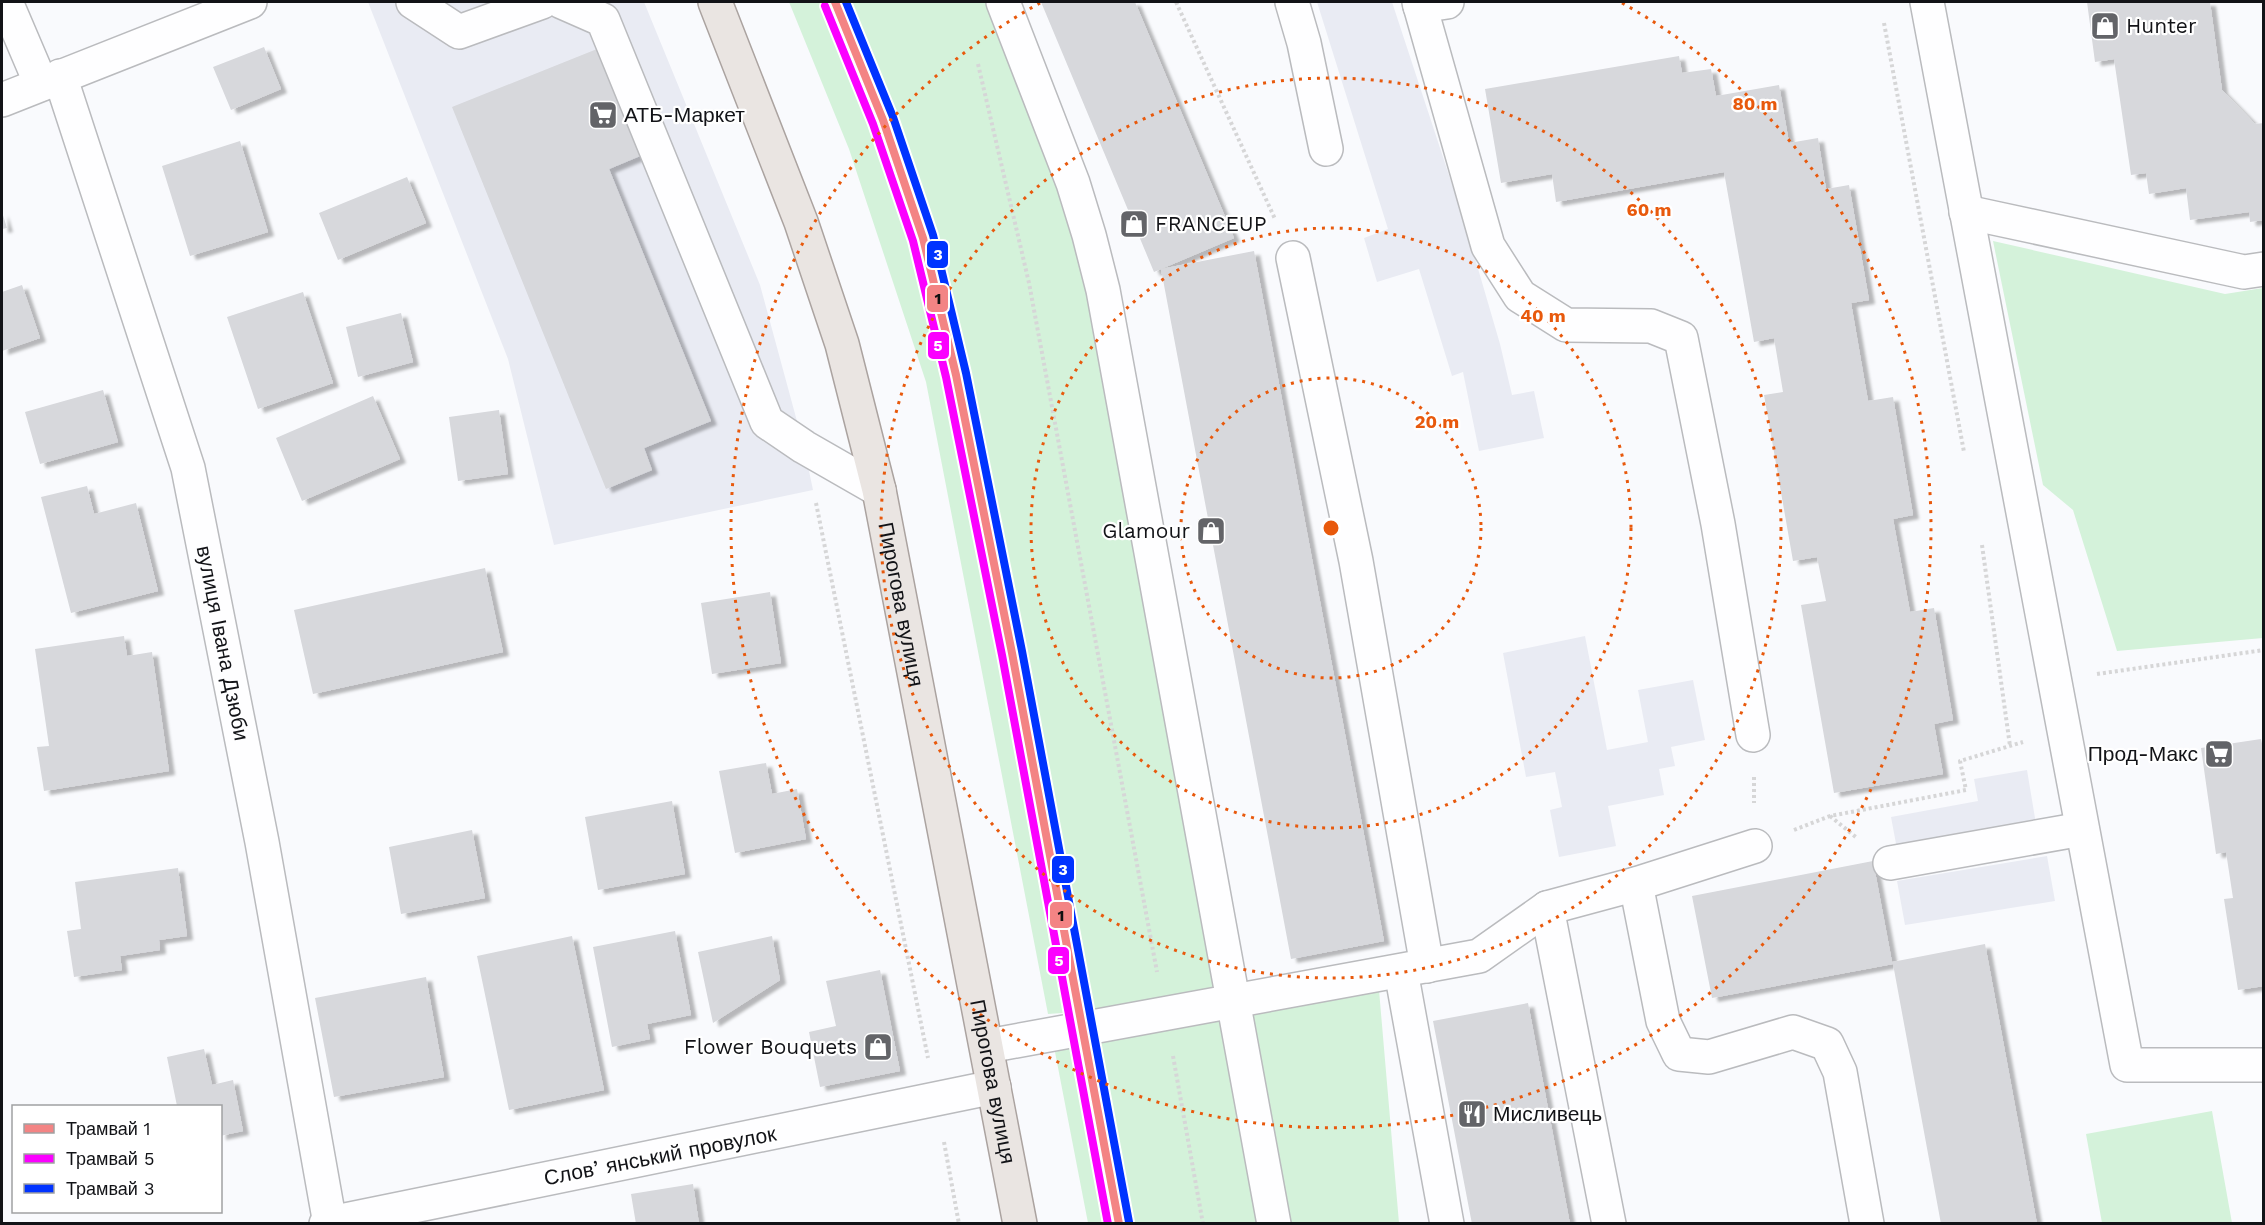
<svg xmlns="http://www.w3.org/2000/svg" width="2265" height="1225" font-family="'Work Sans',sans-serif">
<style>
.built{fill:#e9ebf3}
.green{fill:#d4f2da}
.building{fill:#d7d8dc;filter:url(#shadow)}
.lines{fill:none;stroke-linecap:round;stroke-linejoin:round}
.minor-casing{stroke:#babbbe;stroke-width:36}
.major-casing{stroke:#aba3a0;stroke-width:36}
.path{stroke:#d6d6d7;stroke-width:4;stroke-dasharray:3 3;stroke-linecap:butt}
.minor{stroke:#fefeff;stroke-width:33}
.major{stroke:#eae5e2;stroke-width:33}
.tram-1-casing{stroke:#fff;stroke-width:12}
.tram-2-casing{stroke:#fff;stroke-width:12}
.tram-3-casing{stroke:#fff;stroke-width:12}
.tram-1{stroke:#f38484;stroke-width:8}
.tram-2{stroke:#fb00ff;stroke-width:8}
.tram-3{stroke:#03f;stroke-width:8}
.ring{fill:none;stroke:#e8590c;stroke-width:3;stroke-dasharray:3 6}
.labels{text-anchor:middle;stroke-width:4.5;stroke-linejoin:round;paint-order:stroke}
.poi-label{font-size:21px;fill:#121317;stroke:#fff;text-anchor:start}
.street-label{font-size:21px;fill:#121317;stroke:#fff}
.centre{fill:#e8590c;stroke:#fff;stroke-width:3}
.ring-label{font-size:18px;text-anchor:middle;font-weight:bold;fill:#e8590c;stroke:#fff;stroke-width:4.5;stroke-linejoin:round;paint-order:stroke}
.line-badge{stroke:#fff;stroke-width:2}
.badge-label{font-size:16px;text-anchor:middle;font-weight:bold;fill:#fff}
.pale-badge-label{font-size:16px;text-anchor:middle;font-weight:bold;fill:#111}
</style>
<defs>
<filter id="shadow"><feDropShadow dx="6" dy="4" stdDeviation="1.5" flood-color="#0004"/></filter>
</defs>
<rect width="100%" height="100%" fill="#f9fafd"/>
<path class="built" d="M368,2h276l116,283 44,162 9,43 -259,55 -46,-186z
M1317,2h75l73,222 35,120 12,51 22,-4 10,47 -65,13 -16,-79 -11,4 -33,-107 -42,13 -13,-44 24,-9z
M1585,636l22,114 41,-8 -10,-52 55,-10 12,60 -34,7 4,19 -16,3 5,26 -56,11 8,40 -57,11 -9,-47 12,-3 -7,-35 -29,5 -23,-124z
M2027,770l9,54 -139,25 -6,-32 87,-16 -4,-22z
M2047,856l8,45 -150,24 -8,-44z"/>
<path class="green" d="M789,2h214l70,181 16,52 14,55 130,710 32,223h-177l-33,-171 175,-51 -182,13 -122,-632 -77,-233z
M1993,241l232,53 38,-6v350l-146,13 -44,-141 -30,-25z
M1379,990l20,233h-114l-38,-213z
M2212,1111l20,112h-130l-16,-89z"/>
<path class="building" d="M1041,2h94l99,236 -73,31 93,-18 130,690 -93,18 -130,-690 -7,3z
M2087,2h123l12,88 33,34 9,-1v97l-14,2 -1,-10 -59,8 -4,-32 -37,6 -3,-21 -15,2 -17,-116 -19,3z
M264,47l17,42 -50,21 -18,-43z
M597,49l43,107 -31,13 102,252 -67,27 8,22 -46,19 -154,-382z
M1679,56l3,17 29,-4 5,27 63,-11 10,58 29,-5 8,51 23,-4 20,115 -18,3 17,98 25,-4 20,118 -20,4 17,93 24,-4 19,112 -19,4 9,50 -109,19 -33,-188 25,-4 -9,-44 -24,4 -29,-166 19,-3 -9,-54 -20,4 -30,-170 -168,30 -4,-28 -51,9 -16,-94z
M240,141l28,91 -78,24 -28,-90z
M407,177l19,46 -88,37 -19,-47z
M2,212l5,16 -5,1z
M22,285l18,53 -38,13v-59z
M303,292l30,91 -75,26 -31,-92z
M401,313l12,49 -55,15 -12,-50z
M103,390l15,52 -78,22 -15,-52z
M373,396l27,63 -98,42 -26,-63z
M499,410l9,64 -50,7 -9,-64z
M87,486l7,28 42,-11 22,88 -87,22 -30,-116z
M485,568l18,84 -190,42 -19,-84z
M770,592l11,71 -69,11 -11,-71z
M124,636l3,20 25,-4 17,119 -125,20 -7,-44 12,-1 -14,-97z
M2261,739l3,14v233l-26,4 -14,-91 9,-1 -7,-46 -10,2 -15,-106z
M766,763l6,31 25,-5 9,50 -71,14 -16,-82z
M672,801l13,73 -87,16 -13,-73z
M472,830l13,68 -84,16 -12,-67z
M1873,861l19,101 93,-18 52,280h-96l-48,-260 -181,34 -20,-102z
M178,868l9,68 -28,4 1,10 -40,6 2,14 -48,7 -7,-46 14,-2 -6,-47z
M675,931l16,84 -44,9 3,15 -38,8 -19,-100z
M572,936l32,154 -95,20 -32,-154z
M772,936l8,44 -67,43 -15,-71z
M880,970l20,101 -80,16 -11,-55 27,-6 -10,-45z
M426,977l18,100 -110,20 -19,-99z
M1528,1003l42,221h-98l-39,-203z
M204,1049l8,36 21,-5 10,51 -23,5v-30h-43l-10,-49z
M693,1184l6,40h-63l-5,-30z"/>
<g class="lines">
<g class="minor-casing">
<g id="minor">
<path d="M6,2l35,82"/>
<path d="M413,2l46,30 83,-30"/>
<path d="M562,2l41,18 164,402 37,25 75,43"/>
<path d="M1003,2l70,181 16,52 14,55 171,934"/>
<path d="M1292,2l12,41 22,106"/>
<path d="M1419,2l69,244 32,50 46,29 85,1 30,12 37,186 35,211"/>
<path d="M1927,2l200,1063h137"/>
<path d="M1420,6l27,-4"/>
<path id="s1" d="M60,76l128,392 74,374 68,382"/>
<path d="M2,100l248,-98"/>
<path d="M1966,212l278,60 20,-3"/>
<path d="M1293,258l63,303 71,405"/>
<path d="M1890,863l192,-34"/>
<path d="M1636,884l27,137 16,33 30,3 84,-25 34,12 13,28 27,152"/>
<path d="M1547,908l62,316"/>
<path d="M1401,971l46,253"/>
<path d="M988,1046l491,-90 68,-48 89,-24 119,-38"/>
<path d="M326,1224l668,-137"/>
</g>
</g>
<g class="major-casing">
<g id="major">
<path id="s2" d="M715,2l86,220 41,122 37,146 141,734"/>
</g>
</g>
<path class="path" d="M1176,2l99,217
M1884,23l80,429
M978,64l51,219 128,689
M816,503l112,555
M1982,545l28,201
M2097,674l167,-24
M1754,777v26
M1830,816l27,22
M1794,830l36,-14 136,-26 -6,-29 63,-19
M1173,1056l30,168
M944,1142l15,82"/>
<use href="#minor" class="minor"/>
<use href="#major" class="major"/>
<g class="tram-1-casing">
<path id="tram-1" d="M835,2l48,118 40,118 33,137 56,278 107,571"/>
</g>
<g class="tram-2-casing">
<path id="tram-2" d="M825,6l48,118 40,117 33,136 56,278 106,569"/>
</g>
<g class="tram-3-casing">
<path id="tram-3" d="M846,2l47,115 40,118 33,138 56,278 107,571"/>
</g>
<use href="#tram-1" class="tram-1"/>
<use href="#tram-2" class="tram-2"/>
<use href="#tram-3" class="tram-3"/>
</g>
<g class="ring">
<circle cx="1331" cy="528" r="150"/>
<circle cx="1331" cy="528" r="300"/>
<circle cx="1331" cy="528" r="450"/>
<path d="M1622 3A600 600 0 1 1 1040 3"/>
</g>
<defs>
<g id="shop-square" transform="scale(1.5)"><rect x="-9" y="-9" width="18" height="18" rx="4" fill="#636468" stroke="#fff"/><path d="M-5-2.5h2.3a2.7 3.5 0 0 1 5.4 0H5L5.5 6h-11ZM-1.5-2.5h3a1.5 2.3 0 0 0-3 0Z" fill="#fff"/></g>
<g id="supermarket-square" transform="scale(1.5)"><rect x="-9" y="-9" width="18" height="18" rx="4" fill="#636468" stroke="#fff"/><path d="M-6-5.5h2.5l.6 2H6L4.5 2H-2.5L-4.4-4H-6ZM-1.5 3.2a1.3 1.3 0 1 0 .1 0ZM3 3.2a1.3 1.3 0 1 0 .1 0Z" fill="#fff"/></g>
<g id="restaurant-square" transform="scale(1.5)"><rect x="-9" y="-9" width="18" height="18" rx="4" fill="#636468" stroke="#fff"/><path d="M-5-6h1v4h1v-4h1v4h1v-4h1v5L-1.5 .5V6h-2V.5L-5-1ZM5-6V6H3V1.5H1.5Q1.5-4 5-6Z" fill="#fff"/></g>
</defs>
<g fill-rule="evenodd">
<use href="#shop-square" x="2105" y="26"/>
<use href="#supermarket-square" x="603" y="115"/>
<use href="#shop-square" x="1134" y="224"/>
<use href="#shop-square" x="1211" y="531"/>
<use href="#supermarket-square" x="2219" y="754"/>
<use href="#shop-square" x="878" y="1047"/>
<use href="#restaurant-square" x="1472" y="1114"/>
</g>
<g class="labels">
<g class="poi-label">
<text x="2126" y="33">Hunter</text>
<text x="624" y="122">АТБ-Маркет</text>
<text x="1155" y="231">FRANCEUP</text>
<text x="1190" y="538" text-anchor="end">Glamour</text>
<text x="2198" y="761" text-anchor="end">Прод-Макс</text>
<text x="857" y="1054" text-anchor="end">Flower Bouquets</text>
<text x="1493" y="1121">Мисливець</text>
</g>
<g class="street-label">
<text dy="7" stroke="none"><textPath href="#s2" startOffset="632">Пирогова вулиця</textPath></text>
<text dy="7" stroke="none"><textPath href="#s1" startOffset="591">вулиця Івана Дзюби</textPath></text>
<text dy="7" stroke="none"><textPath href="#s2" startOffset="1118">Пирогова вулиця</textPath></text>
<text transform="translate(660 1156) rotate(-11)" y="7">Словʼянський провулок</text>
</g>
</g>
<circle cx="1331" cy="528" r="9" class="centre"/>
<g class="ring-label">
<text x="1755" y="110">80 m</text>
<text x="1649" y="216">60 m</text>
<text x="1543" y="322">40 m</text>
<text x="1437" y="428">20 m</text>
</g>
<g class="line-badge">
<rect x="926" y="240" width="23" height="29" rx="6" fill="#03f"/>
<rect x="926" y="284" width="23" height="29" rx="6" fill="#f38484"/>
<rect x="927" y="331" width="23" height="29" rx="6" fill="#fb00ff"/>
<rect x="1051" y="855" width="24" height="29" rx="6" fill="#03f"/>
<rect x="1049" y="901" width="24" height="28" rx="6" fill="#f38484"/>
<rect x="1047" y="946" width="23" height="29" rx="6" fill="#fb00ff"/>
</g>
<g class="badge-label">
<text x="938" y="260">3</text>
<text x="938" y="351">5</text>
<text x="1063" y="875">3</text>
<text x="1059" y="966">5</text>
</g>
<g class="pale-badge-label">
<text x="938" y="304">1</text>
<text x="1061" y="921">1</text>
</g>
<rect width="2265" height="1225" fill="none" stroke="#121317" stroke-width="6"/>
<rect x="12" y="1105" width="210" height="108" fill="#ffffff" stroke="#a0a1a2" stroke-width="1.5"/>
<rect x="24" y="1124" width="30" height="9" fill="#f38484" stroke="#a0a1a2" stroke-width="1.5"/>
<text x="66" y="1135" font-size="18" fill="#121317">Трамвай 1</text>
<rect x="24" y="1154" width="30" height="9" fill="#fb00ff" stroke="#a0a1a2" stroke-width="1.5"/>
<text x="66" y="1165" font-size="18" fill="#121317">Трамвай 5</text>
<rect x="24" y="1184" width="30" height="9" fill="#0033ff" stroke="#a0a1a2" stroke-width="1.5"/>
<text x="66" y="1195" font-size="18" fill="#121317">Трамвай 3</text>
</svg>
